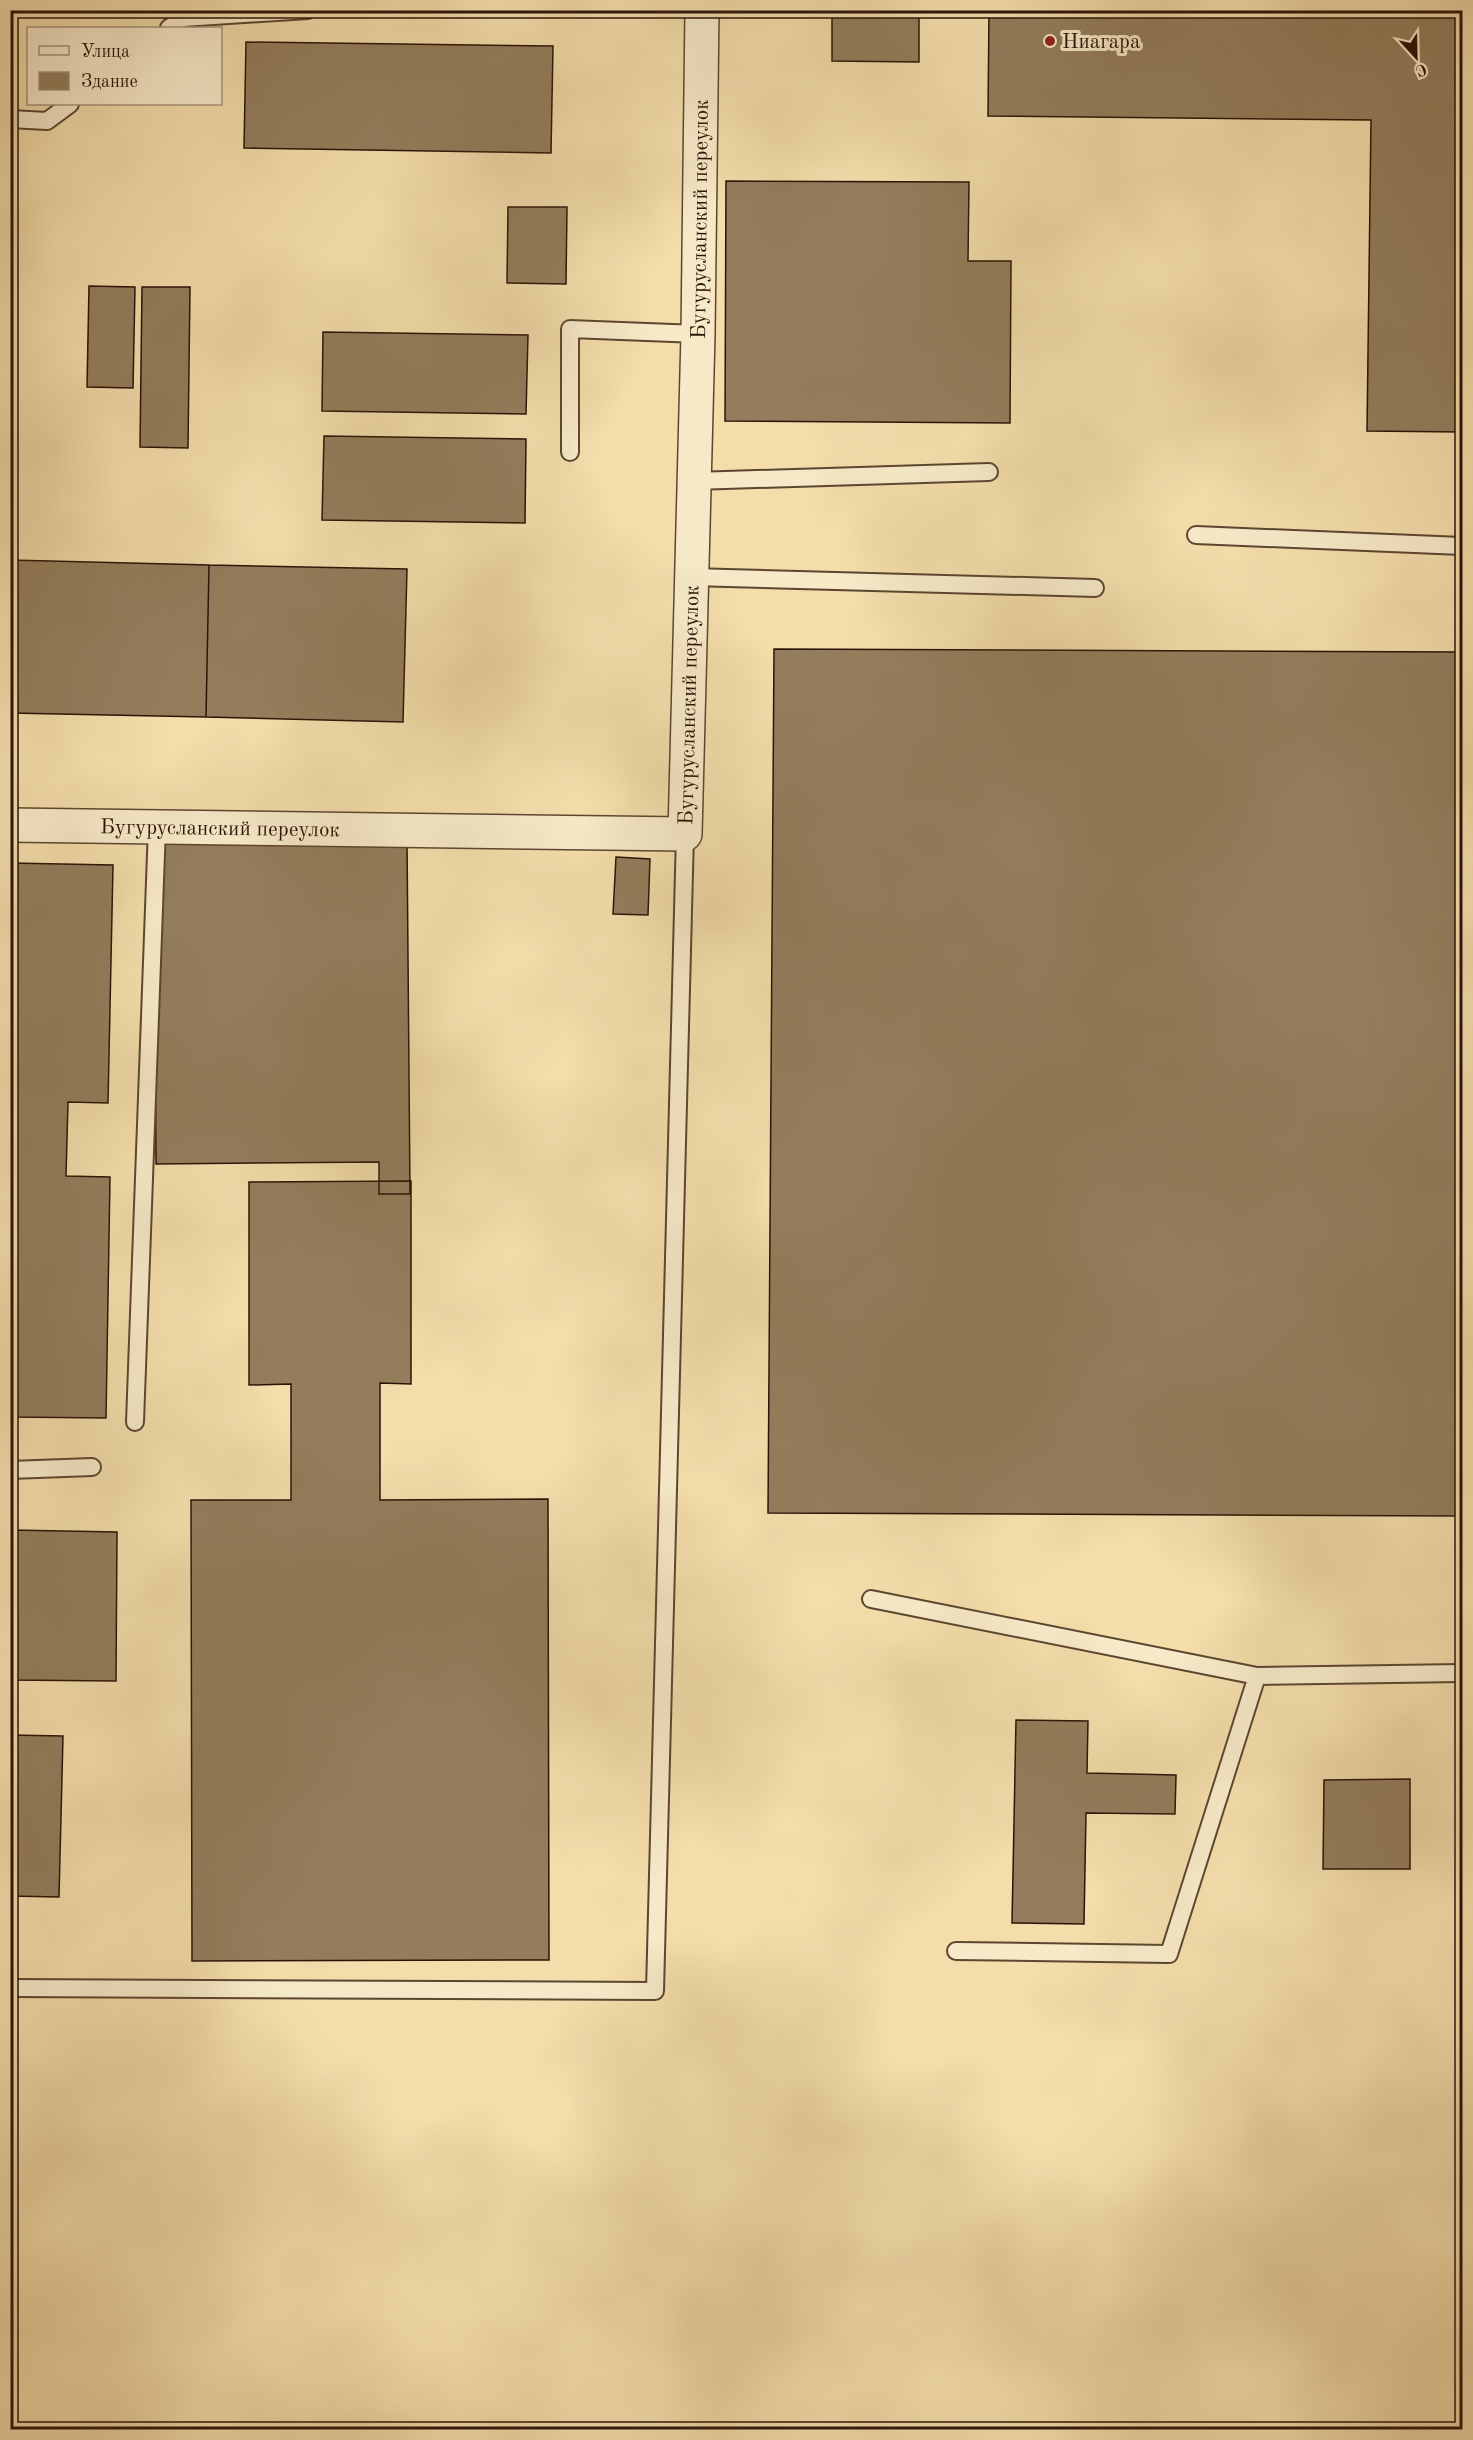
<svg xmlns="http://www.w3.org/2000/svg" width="1473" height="2440" font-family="'Old Standard TT',serif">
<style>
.building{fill:#937d5c;stroke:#2a1407;stroke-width:1.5}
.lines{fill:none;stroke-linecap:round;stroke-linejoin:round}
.lane-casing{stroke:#5c4630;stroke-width:20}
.street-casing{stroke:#5c4630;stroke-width:36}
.path{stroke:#2a1407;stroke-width:4;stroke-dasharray:1.5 3;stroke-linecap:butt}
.lane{stroke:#f7e9c8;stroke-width:16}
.street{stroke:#f7e9c8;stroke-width:33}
.poi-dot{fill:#8f2418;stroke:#f7e9c8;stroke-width:2}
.labels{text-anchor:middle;stroke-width:6;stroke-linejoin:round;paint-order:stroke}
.poi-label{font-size:21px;fill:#2a1407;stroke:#f7e9c8;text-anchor:start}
.street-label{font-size:21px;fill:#2a1407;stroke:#f7e9c8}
</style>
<rect width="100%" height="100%" fill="#f3ddab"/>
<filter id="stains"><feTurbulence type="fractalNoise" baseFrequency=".00333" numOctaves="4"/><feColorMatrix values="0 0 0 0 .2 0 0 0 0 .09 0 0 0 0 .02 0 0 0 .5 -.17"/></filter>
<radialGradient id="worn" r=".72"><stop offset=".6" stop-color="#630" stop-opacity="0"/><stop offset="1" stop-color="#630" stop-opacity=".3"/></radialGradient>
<path class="building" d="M989,10h473v422l-95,-1 4,-311 -383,-4z
M832,13h87v49l-87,-1z
M246,42l307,4 -2,107 -307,-5z
M726,181l243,1 -1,79h43l-1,162 -285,-2z
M508,207h59l-1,77 -59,-1z
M89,286l46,1 -2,101 -46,-1z
M142,287h48l-2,161 -48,-1z
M323,332l205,3 -2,79 -204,-3z
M324,436l202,3 -1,84 -203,-3z
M10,560l199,5 -3,152 -196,-4z
M209,565l198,4 -4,153 -197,-5z
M774,649l688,3v864l-694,-3z
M407,837l3,357h-31v-32l-223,2 -2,-324z
M616,857l34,2 -2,56 -35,-1z
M10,863l103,2 -5,238 -40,-1 -2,74 44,1 -4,241 -96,-1z
M411,1181v203l-31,-1v117l168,-1 1,461 -357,1 -1,-461h100v-116l-42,1v-203z
M10,1530l107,2 -1,149 -106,-1z
M1016,1720l72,1 -1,52 89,2 -1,39 -89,-1 -2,111 -72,-1z
M10,1735l53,1 -4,161 -49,-1z
M1410,1779v90h-87l1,-89z"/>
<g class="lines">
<g class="lane-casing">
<path id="lane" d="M169,28l14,-10 125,-8
M10,119l37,2 23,-17
M570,452v-123l128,5
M694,481l295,-9
M1196,535l266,11
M691,577l404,11
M135,1422l22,-595
M10,1470l82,-3
M871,1599l386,77 205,-3
M956,1951l213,3 88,-278
M10,1988l645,3 30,-1157"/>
</g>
<g class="street-casing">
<g id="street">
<path id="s1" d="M10,825l675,9 13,-500 4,-324"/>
</g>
</g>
<path class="path" d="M1462,2137h-1l1,46"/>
<use href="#lane" class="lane"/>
<use href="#street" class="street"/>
</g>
<circle class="poi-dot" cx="1050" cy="41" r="6"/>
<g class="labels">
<g class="poi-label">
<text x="1062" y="48">Ниагара</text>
</g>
<g class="street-label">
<text dy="7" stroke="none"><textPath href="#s1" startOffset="1290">Бугурусланский переулок</textPath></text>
<text dy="7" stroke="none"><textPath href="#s1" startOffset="804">Бугурусланский переулок</textPath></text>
<text dy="7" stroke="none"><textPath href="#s1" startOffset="210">Бугурусланский переулок</textPath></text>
</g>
</g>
<rect width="1473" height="2440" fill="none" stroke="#f3ddab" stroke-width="36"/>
<rect x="12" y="12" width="1449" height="2416" fill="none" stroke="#2a1407" stroke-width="3"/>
<rect x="18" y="18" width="1437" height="2404" fill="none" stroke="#2a1407" stroke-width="1.5"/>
<rect x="27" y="27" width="195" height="78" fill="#f7e9c8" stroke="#a5947b" stroke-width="1.5"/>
<rect x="39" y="46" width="30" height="9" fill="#f7e9c8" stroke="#a5947b" stroke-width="1.5"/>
<text x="81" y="57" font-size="18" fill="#2a1407">Улица</text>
<rect x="39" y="72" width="30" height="18" fill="#937d5c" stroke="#a5947b" stroke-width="1.5"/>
<text x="81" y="87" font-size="18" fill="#2a1407">Здание</text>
<g transform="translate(1416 57) rotate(158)" stroke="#f7e9c8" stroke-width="4.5" paint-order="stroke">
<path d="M0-4.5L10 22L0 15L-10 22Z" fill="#2a1407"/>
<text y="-9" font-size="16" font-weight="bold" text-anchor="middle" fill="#2a1407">С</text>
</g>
<rect width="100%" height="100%" filter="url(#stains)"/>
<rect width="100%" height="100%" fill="url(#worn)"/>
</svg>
